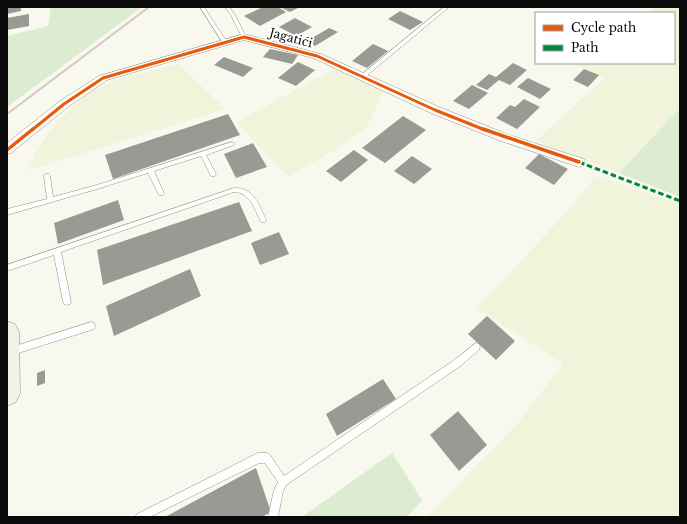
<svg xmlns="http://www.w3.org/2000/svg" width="687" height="524" font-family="'Libre Baskerville',serif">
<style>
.farmland{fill:#f1f3db}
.green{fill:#dcecd0}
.building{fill:#9a9a94}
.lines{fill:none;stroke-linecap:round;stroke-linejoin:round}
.lane-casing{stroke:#91918d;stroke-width:1}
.street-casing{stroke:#91918d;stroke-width:1}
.secondary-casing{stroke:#888883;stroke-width:1}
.lane{fill:#fefefc;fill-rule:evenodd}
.street{fill:#fefefc;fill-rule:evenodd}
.secondary{fill:#f2f2e8;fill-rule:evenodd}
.rail{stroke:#d3c8c4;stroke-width:2}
.quiet{stroke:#00873e;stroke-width:3;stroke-dasharray:5.5 3;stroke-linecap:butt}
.cycleway-far1-casing{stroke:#fff;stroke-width:5}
.cycleway-casing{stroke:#fff;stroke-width:6}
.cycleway-far1{stroke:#e8590c;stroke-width:3}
.cycleway{stroke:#e8590c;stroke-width:3.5}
.labels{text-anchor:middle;stroke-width:4;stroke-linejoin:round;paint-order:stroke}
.far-street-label{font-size:12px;fill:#0a0a0a;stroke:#fff}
</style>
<rect width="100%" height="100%" fill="#f8f8ee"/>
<path class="farmland" d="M654,7h26v101l-61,65 -84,-32 70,-63 -26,-12 3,-3h92v-50h-28z
M179,64l46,45 -196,61 6,-15 10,-17 14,-18 31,-28 29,-13z
M334,69l49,22 -16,36 -27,20 -51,29 -12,-10 -40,-44z
M596,176l84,28v313h-253l91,-94 45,-59 -86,-56 85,-91z"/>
<path class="green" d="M51,7h91l-135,100v-71l41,-10z
M680,108v89l-61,-24z
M392,453l30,47 -15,17h-105z"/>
<path class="building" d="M7,7h14v4l-14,3z
M263,7h15l8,5 -26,14 -16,-10z
M284,7h16l-10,5 -8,-4z
M400,11l23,11 -13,8 -22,-11z
M29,14v12l-22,4v-12z
M295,18l17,9 -16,9 -17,-9z
M329,28l9,4 -23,14 -8,-5z
M373,44l15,7 -21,17 -15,-7z
M270,49l28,6 -6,9 -29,-7z
M224,57l29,11 -10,9 -29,-12z
M298,62l17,8 -19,16 -18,-8z
M513,63l14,7 -17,15 -11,-5 -12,10 -11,-5 13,-11 7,3z
M584,69l15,6 -11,12 -15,-7z
M528,78l23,11 -11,10 -23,-12z
M472,85l16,8 -19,16 -16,-8z
M524,99l16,8 -23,22 -21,-11 14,-13 5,2z
M228,114l12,21 -127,44 -8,-24z
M403,116l23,14 -41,33 -23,-15z
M253,143l14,24 -31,11 -12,-24z
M354,150l14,10 -27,22 -15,-11z
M539,154l29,15 -14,16 -29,-17z
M412,156l20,13 -18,15 -20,-13z
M118,200l6,20 -66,24 -4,-21z
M239,202l13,29 -149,54 -6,-35z
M279,232l10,22 -29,11 -9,-22z
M190,269l11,27 -87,40 -8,-30z
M487,316l28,25 -19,19 -28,-26z
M45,370v13l-8,3v-13z
M383,379l13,20 -59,37 -11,-22z
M458,411l29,34 -28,26 -29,-36z
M256,468l15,44 -9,5h-97z"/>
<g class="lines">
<g class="lane-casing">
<path id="lane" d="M200,7h4l23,35v1h-4z
M225,7h4l6,8 11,22v1l-4,-1 -11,-22z
M444,7h5l-84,70h-4v-2z
M232,142l3,2 -1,1 -28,10 10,19 -1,2h-4l-10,-20 -47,15 10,22 -1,2h-4l-11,-22 -51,16 -90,26v-6l40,-10 -3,-23 1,-2h4l1,2 3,21 44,-12z
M234,188c20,-1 25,17 32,32l-1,2h-4c-6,-12 -11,-30 -27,-30l-173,60 10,50 -1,2 -3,1 -3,-1 -1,-2 -9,-47 -47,16v-6z
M91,322l3,1 1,3 -1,3 -3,1 -79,25 -3,-1 -1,-3 1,-3 3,-1z
M476,343l3,1 1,3 -1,3 -20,17 -173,118 -3,6 -5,26h-10l6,-27 4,-8 -13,-19h-6l-109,54h-15l2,-3 121,-61h9l3,2 14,21 169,-115z"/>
</g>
<g class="street-casing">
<path id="street" d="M244,34l77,20 118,53 70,28 75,24 1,3 -1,3 -5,2 -78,-26 -70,-28 -118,-55 -69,-18 -137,40 -39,27 -57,46 -4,1v-11l53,-42 39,-25z"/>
</g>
<g class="secondary-casing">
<path id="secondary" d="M7,321l8,3 4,8 1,61 -4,9 -9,4z"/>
</g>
<use href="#lane" class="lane"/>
<use href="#street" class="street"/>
<use href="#secondary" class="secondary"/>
<path class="rail" d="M7,114l142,-107"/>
<path class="quiet" d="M579,162l101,39"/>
<g class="cycleway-far1-casing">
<path id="cycleway-far1" d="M32,130l32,-26 39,-26 141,-41 73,19 118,54 50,20"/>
</g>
<g class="cycleway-casing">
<path id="cycleway" d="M483,129l96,33
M7,150l26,-21"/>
</g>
<use href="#cycleway-far1" class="cycleway-far1"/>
<use href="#cycleway" class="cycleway"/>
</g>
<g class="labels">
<g class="far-street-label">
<text transform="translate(291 38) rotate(15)" y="4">Jagatići</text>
</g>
</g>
<rect width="687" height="524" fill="none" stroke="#0a0a0a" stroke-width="16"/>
<rect x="535" y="12" width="140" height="52" fill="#ffffff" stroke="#9d9d9d"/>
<rect x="543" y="25" width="20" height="6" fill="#e8590c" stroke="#9d9d9d"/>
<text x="571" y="32" font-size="12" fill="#0a0a0a">Cycle path</text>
<rect x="543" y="45" width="20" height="6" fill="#00873e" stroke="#9d9d9d"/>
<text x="571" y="52" font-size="12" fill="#0a0a0a">Path</text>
</svg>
